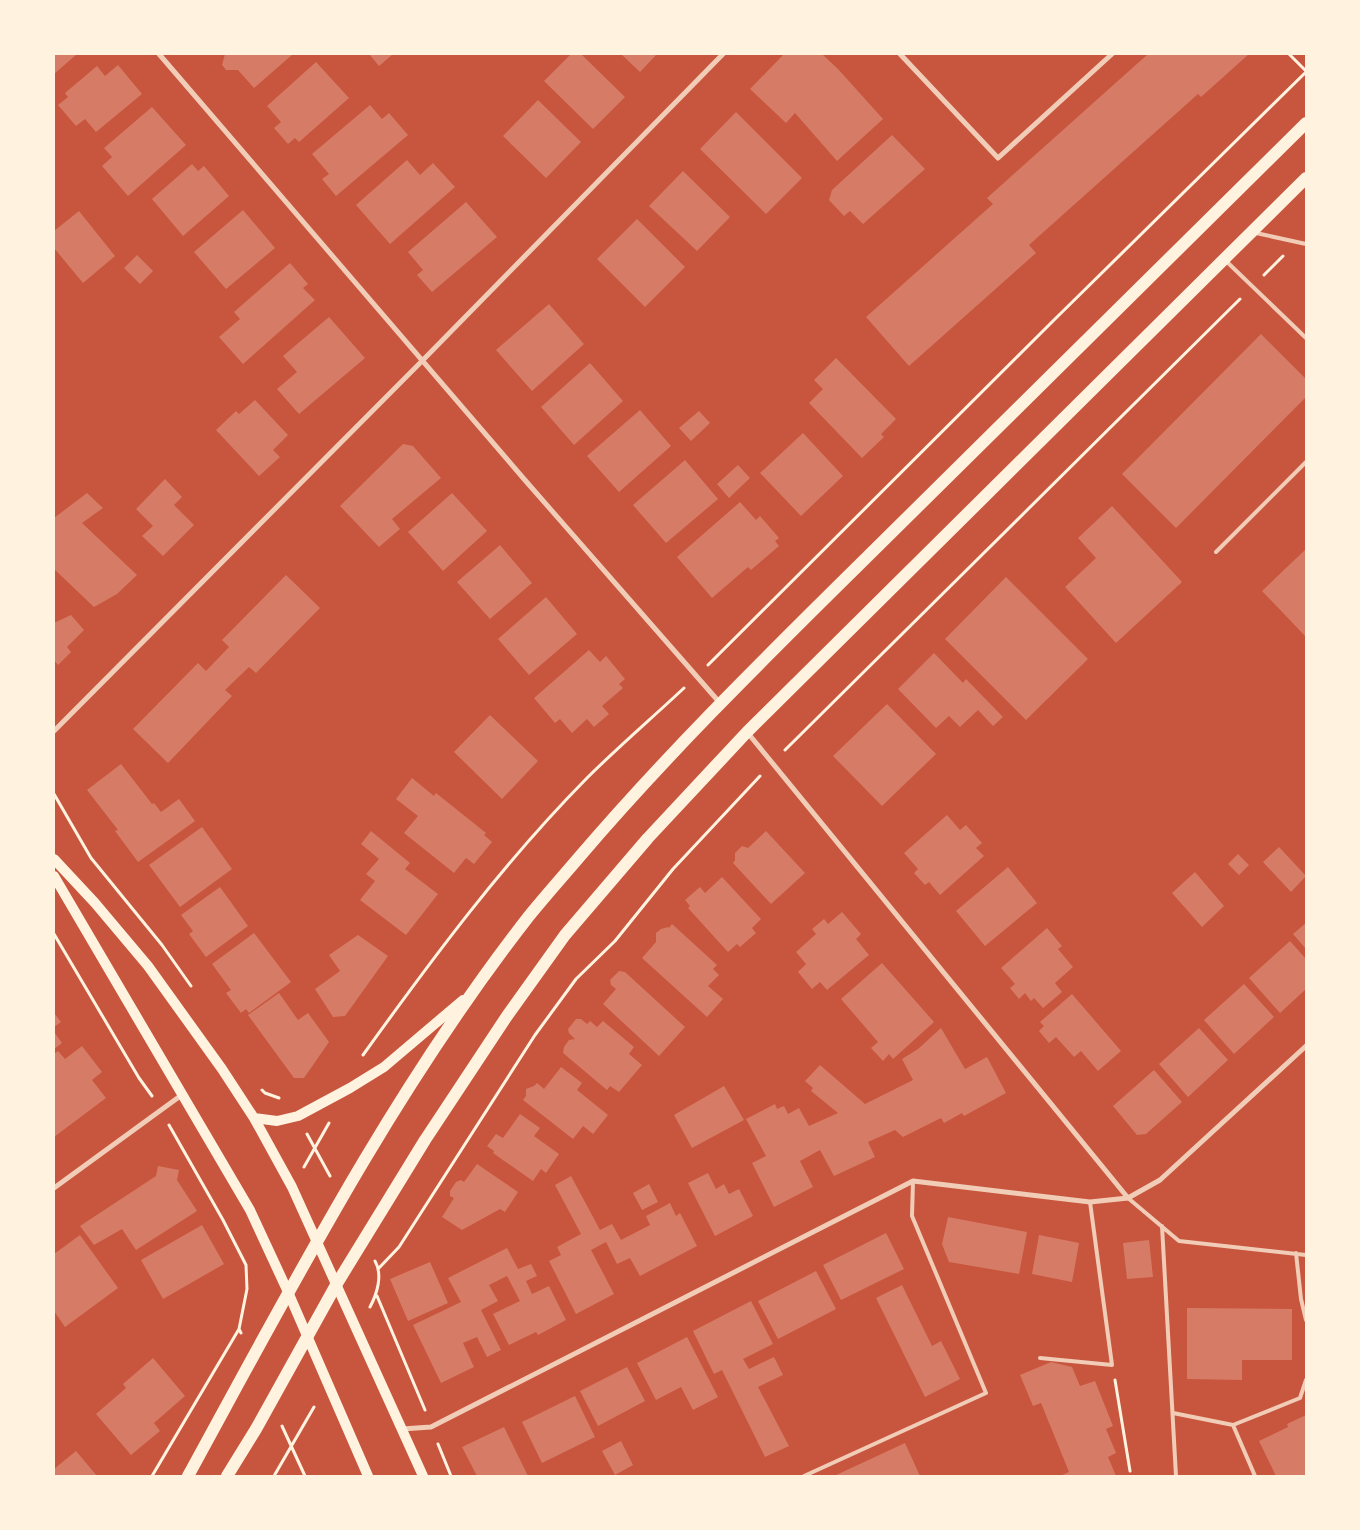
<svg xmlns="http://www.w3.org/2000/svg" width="1360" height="1530" font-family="Manrope,sans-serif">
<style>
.building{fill:#d67c66}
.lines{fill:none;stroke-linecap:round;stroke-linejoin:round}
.path{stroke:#fff3e0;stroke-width:3}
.service{stroke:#f1ccb7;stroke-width:4}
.minor{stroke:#f1ccb7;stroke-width:5}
.secondary{stroke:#fff3e0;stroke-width:10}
.primary{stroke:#fff3e0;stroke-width:12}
</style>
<rect width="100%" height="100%" fill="#c8553d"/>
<path class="building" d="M54,54h23l-23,20z
M225,54h68l-39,34 -16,-18h-12l-4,-5z
M369,54h24l-14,12z
M571,54h10l44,43 -32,32 -49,-48z
M621,54h36l-17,18z
M784,54h38l16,15 45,50 -46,42 -42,-48 -9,10 -36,-34z
M1148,54h101l-48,43 -3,-3 -169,151 7,8 -127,113 -43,-49 127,-113 -6,-6z
M316,62l33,36 -50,44 -4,-4 -7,6 -14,-16 7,-6 -14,-16z
M118,65l24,29 -46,38 -11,-13 -9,7 -18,-21 10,-8 -3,-4 32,-27 8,10z
M538,100l43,42 -35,36 -43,-42z
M370,105l12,14 7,-6 19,22 -72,61 -14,-17 7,-5 -17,-20z
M152,107l34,38 -58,51 -26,-30 10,-9 -8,-9z
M736,112l66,66 -36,36 -66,-65z
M892,135l33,34 -62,55 -13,-13 -6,5 -15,-16 3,-10z
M407,160l13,15 13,-12 22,24 -65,57 -34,-39z
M192,164l6,7 6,-5 25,30 -46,40 -31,-37z
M683,171l47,46 -33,34 -48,-45z
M466,202l31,35 -65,55 -15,-17 6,-5 -15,-18z
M243,210l32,38 -49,41 -32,-37z
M79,211l36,45 -32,27 -29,-35v-17z
M637,219l48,48 -40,40 -48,-48z
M137,255l16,16 -13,13 -16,-16z
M290,263l18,21 -5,4 12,12 -72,64 -24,-27 21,-18 -6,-7z
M549,304l35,40 -52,47 -36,-41z
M329,317l36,41 -66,56 -22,-25 20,-17 -14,-16z
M1261,334l45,45v18l-130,131 -54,-54z
M836,358l60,61 -15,15 3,3 -22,21 -53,-55 14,-14 -9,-9z
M590,363l33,38 -49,44 -33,-38z
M255,400l33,35 -15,15 7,7 -21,19 -43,-46 20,-19 3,3z
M640,410l31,36 -52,46 -32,-36z
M699,411l11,12 -19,18 -12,-13z
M803,433l40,43 -42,40 -41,-43z
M403,444l10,2 28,32 -49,41 8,10 -21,18 -39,-41z
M685,460l33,39 -52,44 -33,-38z
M738,465l12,13 -21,20 -12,-14z
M165,479l17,18 -8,8 20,20 -31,31 -21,-20 11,-10 -17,-17z
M87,493l16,15 -21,15 55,52 -20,19 -23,13 -40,-38v-51z
M452,493l35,38 -44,40 -35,-39z
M740,502l16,18 4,-4 19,22 -4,3 4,5 -28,24 -3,-3 -36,31 -35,-41z
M1112,506l70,76 -66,61 -51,-56 31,-29 -18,-20z
M500,545l32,38 -42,36 -33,-37z
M1306,549v88l-44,-46z
M286,575l34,33 -64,65 -7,-6 -24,23 7,6 -64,67 -35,-34 65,-66 8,8 23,-24 -7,-7z
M1006,577l82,82 -62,61 -81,-81z
M546,597l31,37 -48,41 -31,-36z
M71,615l13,15 -17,17 4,5 -13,13 -4,-5v-37z
M589,650l11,12 6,-6 19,23 -6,5 4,4 -21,18 7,8 -15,13 -7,-8 -15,14 -12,-14 -5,4 -21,-25z
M934,653l29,30 3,-4 37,38 -10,9 -15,-16 -18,17 -11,-11 -13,12 -38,-39z
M887,704l49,50 -54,52 -49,-50z
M490,715l48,46 -36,38 -48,-47z
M121,764l31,40 2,-1 7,9 18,-13 16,22 -57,41 -23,-31 3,-1 -31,-40z
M412,778l22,18 2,-3 50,40 -2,2 8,7 -18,22 -8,-6 -12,15 -50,-40 14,-17 -22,-17z
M947,815l13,15 6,-5 16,18 -6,5 8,8 -44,39 -11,-13 -4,3 -11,-12 4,-4 -14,-16z
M202,827l30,42 -52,38 -31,-42z
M371,831l39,32 -5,6 33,25 -32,41 -46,-35 15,-19 -9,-7 13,-15 -18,-15z
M766,831l39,42 -34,31 -38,-41 2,-3v-7l7,-7 6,2z
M1279,847l27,29 -15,16 -28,-30z
M1238,854l11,11 -10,10 -11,-11z
M1008,867l29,36 -52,43 -29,-35z
M1195,872l29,34 -22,21 -30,-34z
M722,877l39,42 -9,9 4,5 -16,14 -3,-3 -9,8 -40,-44 2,-2 -5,-6 15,-13 5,6z
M220,887l28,39 -42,31 -17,-23 4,-3 -12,-16z
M842,912l19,22 -5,5 13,16 -42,35 -7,-8 -8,7 -14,-17 8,-8 -10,-12 20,-18 -4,-5 12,-10 4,5z
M1306,923v26l-13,-15z
M672,924l45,41 -4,4 6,6 -11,11 15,13 -16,18 -65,-59 14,-16v-9l5,-4 7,-2 1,1z
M1047,928l15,18 -4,3 15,18 -18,16 7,9 -19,16 -9,-10 -3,3 -6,-8 -6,6 -9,-11 5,-4 -14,-16z
M254,933l37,49 -42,31 -3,-4 -5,4 -15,-20 5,-3 -19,-26z
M358,935l30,21 -43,60 -12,1 -18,-28 25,-18 -11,-16z
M1290,941l16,18v30l-26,24 -31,-35z
M882,963l52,59 -41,37 -4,-5 -6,7 -12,-13 7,-6 -37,-43z
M619,971l6,1 60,55 -26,29 -56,-52 13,-15 -5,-4 -1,-5z
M1244,984l30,33 -40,37 -30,-34z
M279,993l19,27 10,-7 21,29 -25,36h-10l-46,-63z
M1072,994l49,57 -23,20 -17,-20 -7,6 -18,-20 -7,6 -10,-12 5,-5 -4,-4z
M54,1013l7,9 -7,5z
M576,1019h5l6,5 3,-3 7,6 6,-6 31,26 -5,7 13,11 -23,27 -9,-6 -3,4 -44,-37 1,-6 5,-7 6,-1 -6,-6 -1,-4z
M941,1028l24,41 22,-12 19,36 -42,23 -2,-3 -18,10 -3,-5 -38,19 -8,-7 -27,12 7,15 -41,19 -14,-26 -20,11 13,26 -39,20 -22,-44 14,-7 -20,-37 29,-15 2,5 7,-3 4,8 11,-6 10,18 29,-13 -27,-22 2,-3 -8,-7 15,-16 45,39 48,-24 -11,-21 16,-10z
M1199,1028l29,32 -40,37 -29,-33z
M54,1032l8,11 -8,6z
M82,1046l20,26 -10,8 14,18 -52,39v-83l4,-3 7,8z
M561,1067l21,16 -5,7 31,25 -15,19 -10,-8 -10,13 -50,-39 3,-4v-7l8,-3 3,-3 7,6z
M1154,1070l28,32 -36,32 -9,1 -24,-29z
M724,1086l20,34 -52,28 -18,-33z
M520,1114l20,14 -6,8 25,18 -13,19 -5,-4 -8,12 -40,-28 1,-2 -7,-5 9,-12 7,4z
M477,1164l41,28 -13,20 -5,-3 -38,21 -20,-13 12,-19 -4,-2v-5l6,-9 5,-2 3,2z
M158,1166l21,4 -2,10 20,31 -61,39 -14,-21 -28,16 -14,-19 76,-50z
M708,1173l8,16 8,-5 5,10 10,-5 14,27 -38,20 -27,-53z
M571,1176l29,54 12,-6 9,16 29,-15 -4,-9 24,-13 6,13 4,-3 17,33 -57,30 -10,-18 -13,6 -11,-22 -15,8 23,44 -38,20 -27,-53 12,-6 -4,-8 24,-13 -26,-49z
M649,1184l9,18 -16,8 -9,-17z
M948,1217l79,15 -8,42 -70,-12 -7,-18z
M202,1225l22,39 -61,35 -22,-39z
M886,1233l18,36 -63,31 -18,-35z
M80,1235l38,53 -53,39 -11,-16v-57z
M1039,1235l40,8 -7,39 -40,-8z
M1149,1240l4,37 -26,2 -4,-36z
M507,1248l11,21 13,-5 6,12 -11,5 6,13 17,-8 17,34 -28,15 -2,-3 -27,13 -16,-31 27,-13 -13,-25 -18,9 9,16 -17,9 20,40 -14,7 -10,-20 -14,6 11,24 -33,16 -28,-58 48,-23 -13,-24z
M430,1262l18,41 -40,18 -18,-42z
M816,1271l20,38 -58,30 -20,-38z
M902,1285l30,61 9,-5 19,38 -35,18 -49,-99z
M751,1301l22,43 -30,15 6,10 25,-12 9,18 -25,12 31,59 -24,11 -43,-87 -8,4 -21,-43z
M1187,1308l105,1v51h-50v20l-55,-1z
M687,1337l31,60 -25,13 -12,-23 -25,13 -19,-37z
M153,1358l32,38 -31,27 6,8 -29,24 -35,-41 30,-26 -3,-4z
M1051,1362l21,5 8,19 15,-5 18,45 -7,3 10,24 -8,4 8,19h-56l9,-4 -28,-69 -8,3 -13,-31z
M627,1367l18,34 -47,25 -18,-35z
M575,1396l20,41 -53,26 -20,-41z
M1306,1415v61h-30l-17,-35 29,-14 -1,-3z
M504,1427l24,49h-51l-15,-29z
M621,1441l12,24 -18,10 -13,-24z
M905,1443l15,33h-86z
M76,1451l21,25h-43v-7z"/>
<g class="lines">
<path class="path" d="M1289,54l17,17
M1264,275l19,-19
M708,665l347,-346 251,-247
M785,750l455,-451
M54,794l37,64 71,87 29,41
M54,934l85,144 13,18
M363,1055c69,-96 140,-192 224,-277 31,-31 65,-60 97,-90
M262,1090l3,3 14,5
M169,1125l54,95 23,45 1,24 -8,40 2,4
M307,1134l23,42
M304,1167l25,-44
M379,1268l20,-21 136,-212 41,-56 39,-38 58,-72 87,-93
M377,1296l48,114
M370,1307c7,-13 13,-32 5,-46
M1115,1380l15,91
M282,1426l23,50
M438,1444l13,32
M152,1476l87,-147
M274,1476l40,-69"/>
<path class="service" d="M1256,233l50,11
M1226,261l80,77
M1216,552l90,-90
M1128,1198l51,43 127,14
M1162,1226l14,250
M1296,1253l5,46 5,21
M1040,1358l72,7 -22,-163
M1173,1413l60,12 67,-27 6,-18
M1233,1425l22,51
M804,1476l182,-83 -74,-177 1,-35"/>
<path class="minor" d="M159,54l365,425 196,224
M900,54l98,104 114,-104
M54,731l368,-370 301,-307
M747,732l381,466
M54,1188l129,-94
M402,1429l29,-2 482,-246 177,21 38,-4 32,-18 146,-134"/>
<path class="secondary" d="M54,859l41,44 53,63 74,103 32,49 38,69 131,289
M54,876l196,334 38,82 80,184
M254,1118l23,3 21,-5 52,-28 34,-21 79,-67"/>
<path class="primary" d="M188,1476c105,-192 206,-387 341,-560 17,-21 35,-41 52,-61 89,-104 186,-199 283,-295 148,-145 295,-291 442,-437
M227,1476l29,-47 80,-144 89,-145 82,-124 58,-81 83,-97 99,-106 559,-554"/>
</g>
<rect width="1360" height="1530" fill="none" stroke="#fff3e0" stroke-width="110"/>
</svg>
